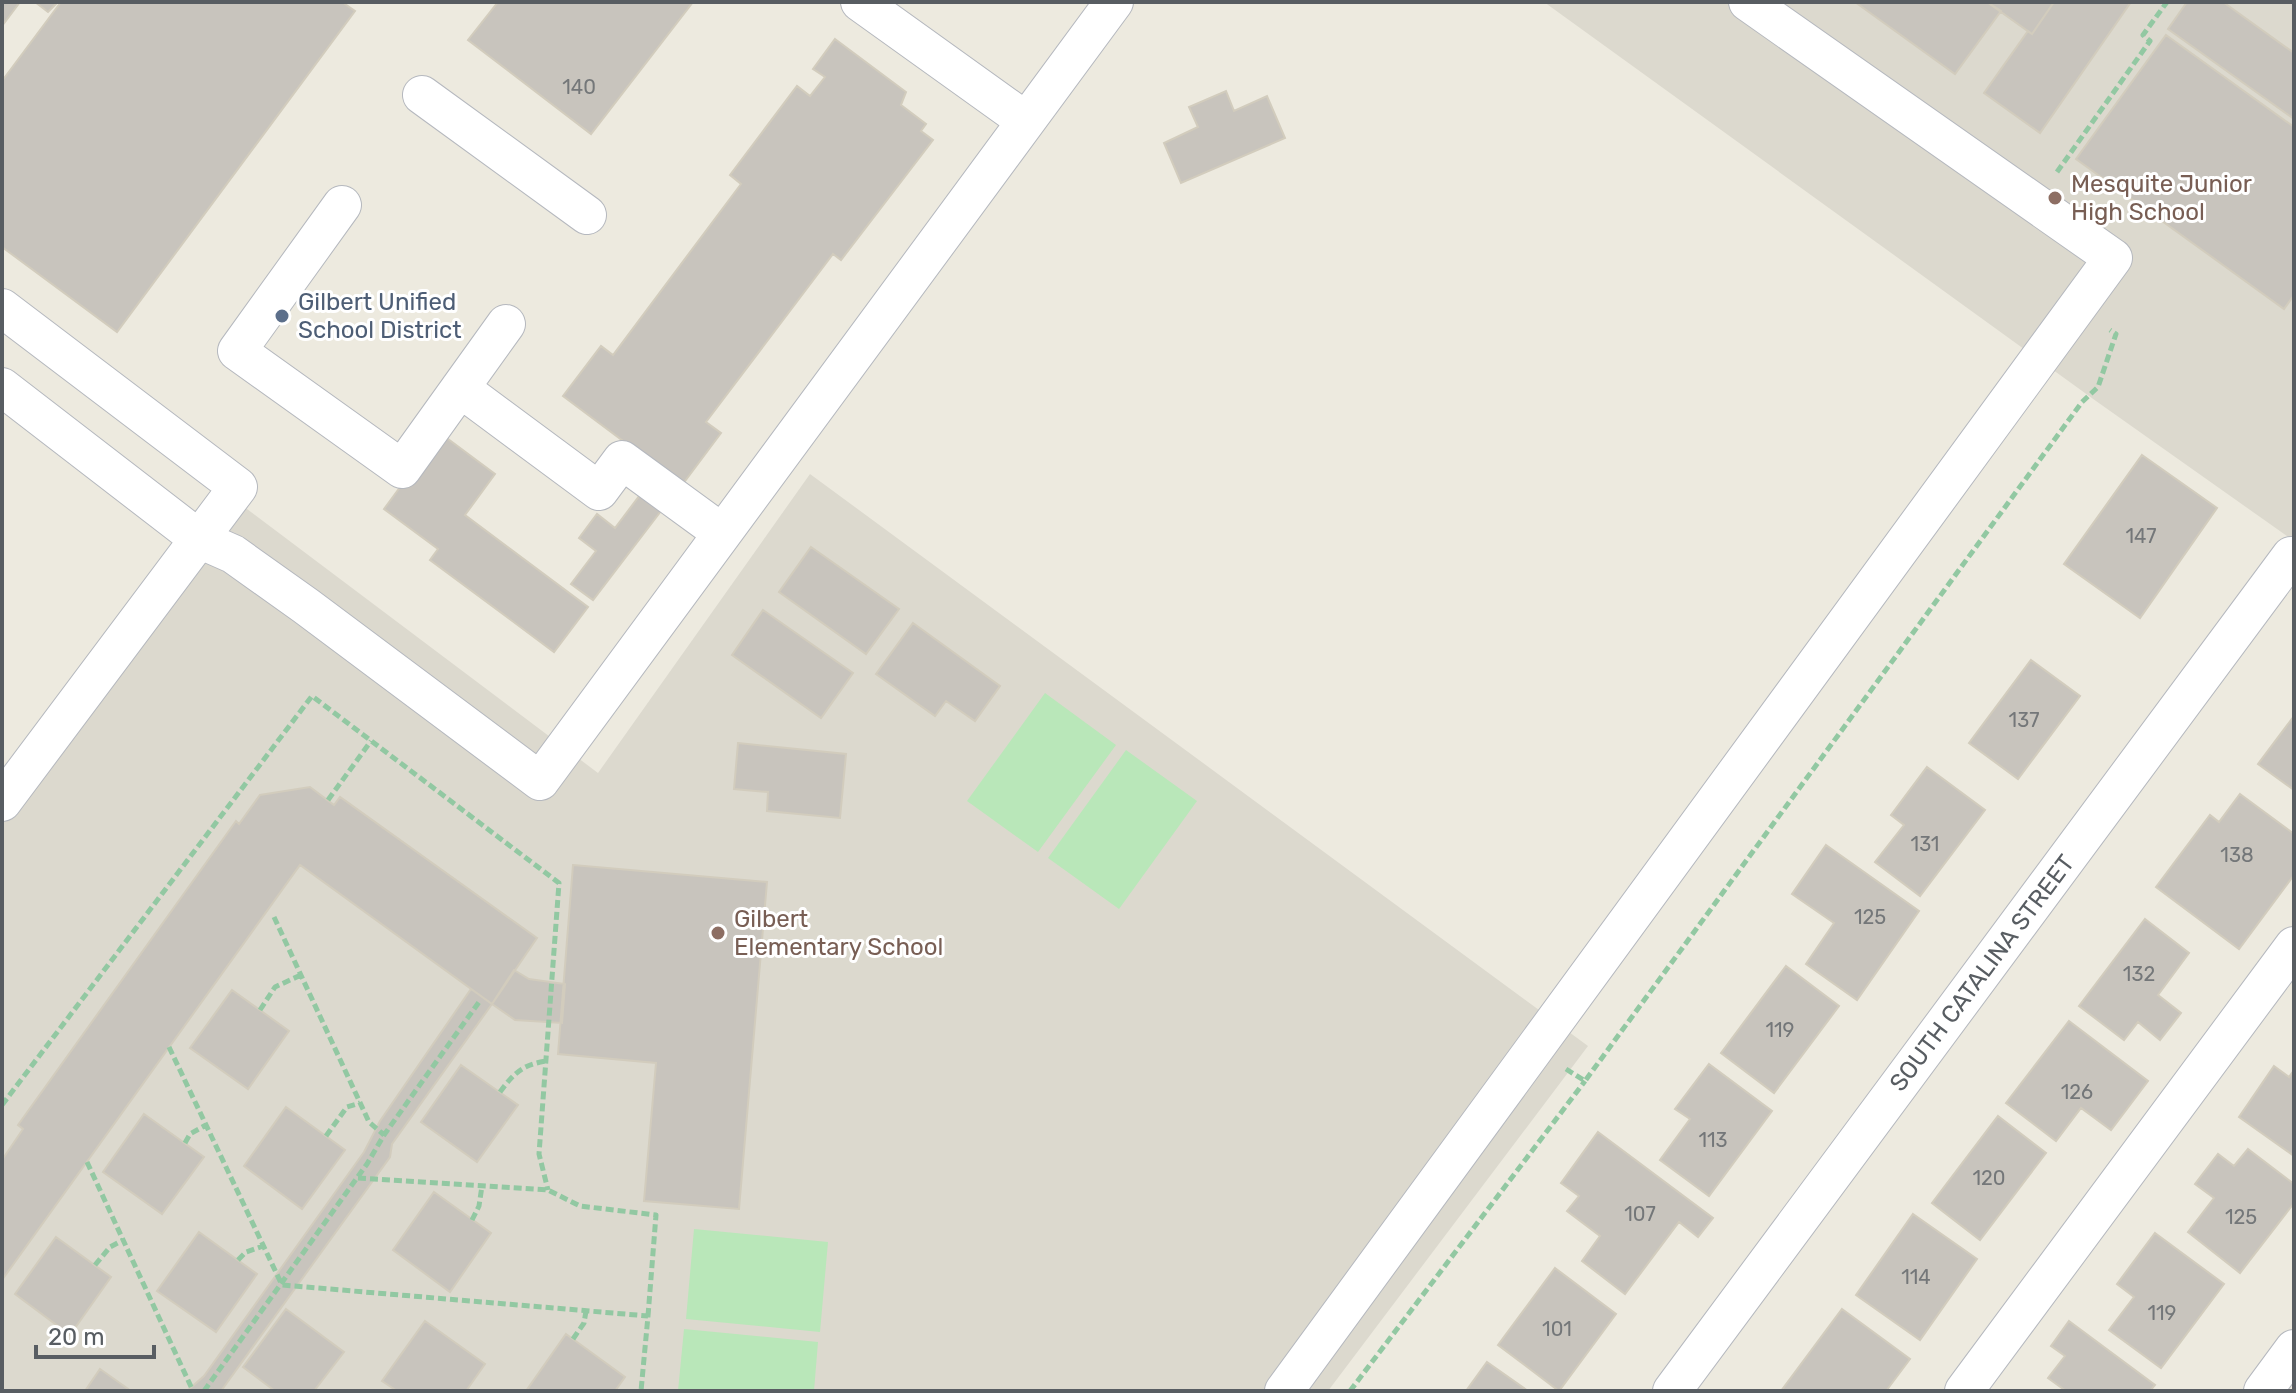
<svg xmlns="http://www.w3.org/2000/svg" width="2296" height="1393" font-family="Rubik,sans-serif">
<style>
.education{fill:#dcd9ce}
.green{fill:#b9e7b9}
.building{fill:#c8c4bd;stroke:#d2ccbd;stroke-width:2}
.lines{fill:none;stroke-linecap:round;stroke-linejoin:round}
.minor-casing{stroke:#b5b8be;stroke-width:40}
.path{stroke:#92c8a2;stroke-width:5;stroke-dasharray:8 4;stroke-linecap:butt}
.minor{stroke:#fff;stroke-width:38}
.education-dot{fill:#8d6e63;stroke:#fff;stroke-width:3}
.service-dot{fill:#5c6f8a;stroke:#fff;stroke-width:3}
.labels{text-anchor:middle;stroke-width:6;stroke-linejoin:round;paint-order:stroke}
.number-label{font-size:20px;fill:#747779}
.education-label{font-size:24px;fill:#785e54;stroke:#fff;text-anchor:start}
.service-label{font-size:24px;fill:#4e5e75;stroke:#fff;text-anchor:start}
.street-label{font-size:24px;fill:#585d62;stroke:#fff}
</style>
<rect width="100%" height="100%" fill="#edeadf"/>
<path class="education" d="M1544,2h750v539l-198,-140z
M810,474l778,572 -260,345h-1326v-570l237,-318 359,270z"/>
<path class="green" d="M1045,693l71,52 -78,107 -71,-51z
M1126,750l71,51 -78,108 -71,-51z
M694,1229l134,13 -8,90 -134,-13z
M684,1329l134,13 -4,49h-136z"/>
<path class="building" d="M2,2h18l-18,24z
M35,2h23l-10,10z
M61,2h281l13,9 -238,321 -115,-85v-166z
M498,2h195l-102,132 -123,-94z
M1855,2h132l14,9 -46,63z
M1987,2h67l-22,32z
M2054,2h77l-91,131 -56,-40 44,-62 4,3z
M2187,2h36l71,51v66l-126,-90z
M2166,35l128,92v168l-10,14 -208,-150z
M835,39l71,53 -5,13 25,19 -5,7 12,9 -92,120 -8,-6 -127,168 15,11 -39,52 -119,-89 38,-50 12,9 128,-171 -11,-9 67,-89 13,10 15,-19 -12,-8z
M1226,91l8,20 33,-15 18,42 -104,45 -17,-40 34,-16 -9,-20z
M440,433l55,41 -30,41 123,92 -34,45 -124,-92 8,-11 -54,-40z
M2142,455l75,53 -77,110 -76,-54z
M640,495l21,16 -68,89 -22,-16 25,-33 -17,-13 18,-24 18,14z
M811,547l88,62 -33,45 -87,-62z
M763,610l90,63 -32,45 -89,-63z
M913,623l87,63 -25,35 -29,-20 -11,15 -59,-42z
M2031,660l49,36 -62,83 -49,-36z
M2294,716v74l-36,-26z
M738,743l108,11 -6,64 -73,-7 1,-19 -34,-3z
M1927,767l58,43 -65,86 -45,-34 29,-37 -13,-10z
M310,787l24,18 6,-8 197,141 -45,66 -192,-139 -298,415v-120l21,-31 -5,-4 218,-304 3,3 21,-29z
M2240,794l54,40v41l-55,74 -83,-62 54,-72 9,7z
M1826,845l93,66 -62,89 -51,-36 28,-41 -42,-29z
M573,865l194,17 -28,327 -95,-8 12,-138 -98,-9z
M2145,919l44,34 -31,42 23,18 -21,27 -22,-18 -14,18 -45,-34z
M1786,966l53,40 -65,87 -53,-40z
M514,970l15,9 36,5 -3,39 -47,-3 -23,-16z
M471,989l21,15 -100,140 -2,13 -169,234h-34l17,-15 160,-224 16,-31z
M232,990l57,41 -41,58 -58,-41z
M2069,1021l79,60 -37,49 -30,-22 -25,33 -50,-38z
M1709,1064l63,47 -63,85 -49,-36 30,-41 -15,-10z
M461,1065l57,40 -41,57 -56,-40z
M2274,1066l15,11 5,-7v86l-55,-39z
M286,1107l59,43 -43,59 -58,-43z
M144,1114l60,43 -42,57 -59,-42z
M1998,1116l48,37 -66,87 -48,-37z
M1598,1132l115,86 -15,19 -19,-15 -54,72 -43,-33 18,-25 -33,-25 12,-15 -18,-13z
M2248,1149l46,35v19l-54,70 -52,-41 26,-34 -19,-14 23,-30 16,12z
M434,1192l57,41 -41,59 -57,-42z
M1913,1214l64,45 -57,81 -64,-45z
M199,1232l58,42 -41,58 -59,-41z
M2155,1233l69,51 -63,84 -52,-38 25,-33 -17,-13z
M56,1237l55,40 -41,58 -55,-41z
M1555,1268l61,46 -57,77 -61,-46z
M286,1309l58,43 -30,39h-39l-32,-24z
M1842,1309l68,50 -24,32h-105z
M425,1321l60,43 -19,27h-69l-15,-10z
M2069,1321l86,64 -5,6h-84l-18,-13 17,-22 -14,-10z
M566,1334l59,43 -10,14h-89z
M1487,1362l41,29h-62z
M100,1369l31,22h-46z"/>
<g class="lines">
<g class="minor-casing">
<path id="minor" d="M860,2l166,119
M422,95l165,120
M342,205l-105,146 165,118 104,-145
M2,308l236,179 -236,315
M2,387l197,152 34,15 73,52 234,175 574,-779
M460,388l139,103 23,-31 100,73
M1284,1391l829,-1133 -365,-256
M1672,1391l619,-835 3,2
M1964,1391l330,-445
M2263,1391l31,-42"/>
</g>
<path class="path" d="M2057,172l93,-131 -7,-6 24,-33
M328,800l43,-59
M274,917l95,205 15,13
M260,1010l15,-23 26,-12
M169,1047l113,238 366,31 -7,75
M1566,1069l19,12 497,-679 16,-15 18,-53 -6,-4
M500,1092c14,-19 22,-27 46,-31
M2,1105l310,-409 247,187 -20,271 9,36
M326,1136l21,-29 13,-4
M185,1143l5,-9 16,-9
M87,1162l106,229
M358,1178l190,12 32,16 76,9 -8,101
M472,1220l7,-14 3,-20
M238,1260l8,-8 17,-6
M95,1265l15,-18 13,-7
M573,1339l11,-16 2,-12
M204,1391l163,-227 17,-29 95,-133
M1350,1391l235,-310"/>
<use href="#minor" class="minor"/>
</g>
<g class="education-dot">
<circle cx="2055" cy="198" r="8"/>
<circle cx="718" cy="933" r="8"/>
</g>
<circle class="service-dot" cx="282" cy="316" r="8"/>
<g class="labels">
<g class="number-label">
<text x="579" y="94">140</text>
<text x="2141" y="543">147</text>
<text x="2024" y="727">137</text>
<text x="1925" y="851">131</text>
<text x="2237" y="862">138</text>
<text x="1870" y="924">125</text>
<text x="2139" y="981">132</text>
<text x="1780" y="1037">119</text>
<text x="2077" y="1099">126</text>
<text x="1713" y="1147">113</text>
<text x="1989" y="1185">120</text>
<text x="1640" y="1221">107</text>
<text x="2241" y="1224">125</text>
<text x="1916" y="1284">114</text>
<text x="2162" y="1320">119</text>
<text x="1557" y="1336">101</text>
</g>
<g class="education-label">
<text x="2071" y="192">Mesquite Junior<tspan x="2071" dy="28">High School</tspan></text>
<text x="734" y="927">Gilbert<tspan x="734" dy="28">Elementary School</tspan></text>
</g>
<g class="service-label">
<text x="298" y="310">Gilbert Unified<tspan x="298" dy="28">School District</tspan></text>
</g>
<g class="street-label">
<text transform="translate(1982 973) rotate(-53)" y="8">SOUTH CATALINA STREET</text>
</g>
</g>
<rect width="2296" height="1393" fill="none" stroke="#585d62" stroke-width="8"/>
<path d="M36 1345v12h118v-12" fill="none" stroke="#585d62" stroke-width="4"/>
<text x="48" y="1345" font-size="24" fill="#585d62" stroke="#ffffff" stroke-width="6" paint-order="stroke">20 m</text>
</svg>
